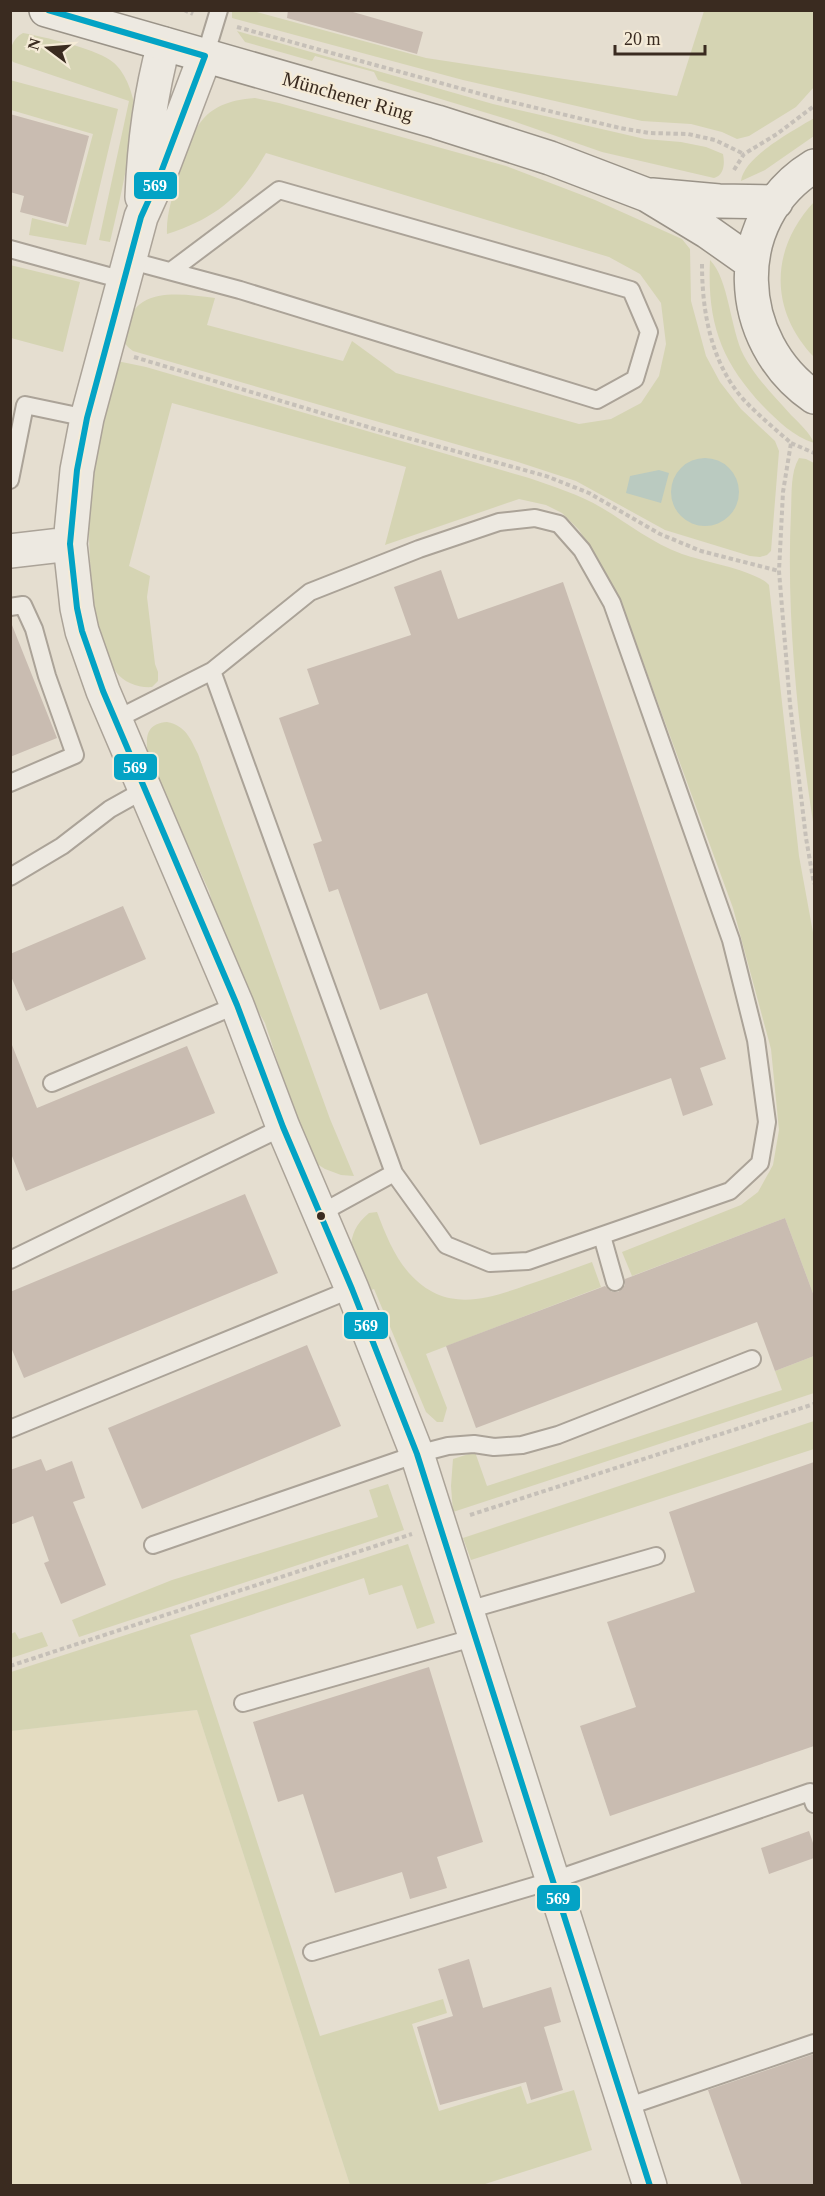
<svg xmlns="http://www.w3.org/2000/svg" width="825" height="2196" font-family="Georgia,serif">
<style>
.farmland{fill:#e4dcc1}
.green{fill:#d5d4b3}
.water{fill:#bacac0}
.building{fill:#c9bcb1}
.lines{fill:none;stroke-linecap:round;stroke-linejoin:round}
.service-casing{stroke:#aba398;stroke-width:20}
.minor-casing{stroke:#aba398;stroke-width:36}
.secondary-casing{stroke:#9a9388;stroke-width:36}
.path{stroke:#c6c0b8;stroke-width:4;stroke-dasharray:4.5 3;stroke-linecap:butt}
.service{stroke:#ede9e1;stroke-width:16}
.minor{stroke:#ede9e1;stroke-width:33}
.secondary{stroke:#ede9e1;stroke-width:33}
.bus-1-casing{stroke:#f5ebd7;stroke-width:10}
.bus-1{stroke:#03a3c5;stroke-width:6}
.bus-dot{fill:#3a2b20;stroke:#f5ebd7;stroke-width:2}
.labels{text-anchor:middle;stroke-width:4.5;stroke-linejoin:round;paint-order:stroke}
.street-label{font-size:20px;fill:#3a2b20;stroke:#f5ebd7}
.line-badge{stroke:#f5ebd7;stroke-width:2}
.badge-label{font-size:16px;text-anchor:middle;font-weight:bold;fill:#fff}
</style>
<rect width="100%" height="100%" fill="#e5ded0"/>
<path class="farmland" d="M197,1710l153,475h-339l-1,-454z"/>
<path class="green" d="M232,11h21l173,47 251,38 27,-85h110v76l-18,20 -47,29 -12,3 -15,-7 -31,-8 -49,-3 -179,-41 -231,-62z
M237,31l256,73 152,35 36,3 25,5 17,7c2,10 1,21 -9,24l-112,-26 -92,-32 -132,-40 -4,-8 -59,-16 -3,5 -67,-19z
M23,33c21,4 70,15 87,27 13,8 21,28 24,43 2,12 -1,25 -3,36 -5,35 -13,69 -21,103l-11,-2 30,-139 -116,-39 -2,-3c-1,-11 1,-20 12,-26z
M10,80l108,29 -32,136 -57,-10 3,-17 36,9 25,-93 -82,-24z
M255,98l24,5 227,63 89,34 87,39 8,10 1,52 15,55 14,26 21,27 34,32 4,10 -8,100 -4,4 -7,2 -10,-1 -85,-26 -89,-49 -58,-19 -385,-111c-9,-6 -9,-9 -8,-19 8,-47 55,-38 90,-34l-8,27 136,36 9,-20 44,32 183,51 32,-5 30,-16 18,-27 7,-32 -5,-41 -21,-29 -31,-17 -343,-104c-26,45 -50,65 -99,81 -1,-20 6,-39 12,-58 14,-47 21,-74 76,-78z
M814,118v18l-49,34 -24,11c3,-25 54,-51 73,-63z
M814,202v155c-45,-47 -44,-108 0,-155z
M710,260c19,19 20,69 34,96 11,21 31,41 47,59 8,8 19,18 23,28 -20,-6 -36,-22 -51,-37 -42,-45 -56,-83 -53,-146z
M10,265l70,17 -17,70 -52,-14z
M117,361l29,6 383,111c25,9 50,16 73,30 27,16 50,35 80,46 22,8 73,16 87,31l30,271 15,82v358l-29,-78 -153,58 -10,-24 119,-47 17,-13 15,-27 6,-35 -8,-81 -38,-141 -109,-298 -20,-40 -25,-40 -17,-17 -16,-8 -27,-6 -134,46 21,-78 -234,-64 -43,163 21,10 -3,21 8,67 3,8v9l-6,6c-13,1 -28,-4 -36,-15 -28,-37 -30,-153 -25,-199 1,-12 5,-24 8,-36 6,-25 12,-50 18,-76z
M799,458l7,1 8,4v365c-16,-101 -28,-213 -23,-316 1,-17 -1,-39 8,-54z
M167,722c19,4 23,16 31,32l132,365 24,57 -13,-1 -16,-6 -11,-7 -22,-56 -27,-83 -37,-64 -19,-68 -61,-133c-2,-19 -4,-34 19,-36z
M377,1212c8,21 17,44 32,61 35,39 74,28 118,12 21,-7 43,-15 65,-23l9,25 -175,67 21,54 -4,14h-6l-11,-10 -52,-123 -12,4c-9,-31 -22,-56 7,-80z
M814,1356v37l-361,119 -2,-26 2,-27 22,-7 12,34 295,-96 -7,-19z
M814,1421v28l-343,111 -8,-22z
M388,1484l16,46 -325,107 -7,-17 100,-40 206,-63 -9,-27z
M408,1544l27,79 -18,6 -15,-44 -33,10 -5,-17 -174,57 130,401 123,-37 4,14 -35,11 27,87 82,-25 6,18 47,-14 18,60 -110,35h-132l-153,-475 -186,21v-59z
M15,1632l4,7 23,-7 6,14 -37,12v-24z"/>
<path class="water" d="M671 492a34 34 0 1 1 68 0a34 34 0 1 1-68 0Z
M659,470l10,3 -8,30 -35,-10 4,-17z"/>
<path class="building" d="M288,10h58l77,22 -6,22 -130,-36z
M10,114l79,22 -23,88 -46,-12 4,-16 -14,-4z
M441,570l17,49 105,-37 163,477 -26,9 13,37 -30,11 -12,-38 -191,67 -53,-152 -47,17 -42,-121 -9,3 -16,-48 9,-3 -43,-123 40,-14 -12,-35 104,-34 -17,-48z
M12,625l45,113 -47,19v-131z
M123,906l23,53 -120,52 -16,-37v-20z
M10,1045h2l25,63 150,-62 28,67 -189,78 -16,-40z
M245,1194l33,79 -254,105 -14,-33v-53z
M785,1218l29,78v60l-39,15 -18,-49 -281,106 -30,-82 159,-60 7,6h6l7,-7v-6z
M307,1345l34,81 -199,83 -34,-81z
M41,1459l5,12 26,-10 13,37 -12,4 33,83 -45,19 -17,-41 5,-2 -16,-45 -23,9v-55z
M814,1462v284l-204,70 -30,-90 56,-19 -29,-85 88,-30 -26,-80z
M429,1667l54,175 -46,15 10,31 -37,11 -8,-27 -67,21 -32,-99 -25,8 -25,-80z
M809,1831l5,15v12l-45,16 -8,-26z
M469,1959l14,49 68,-21 10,35 -17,5 19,63 -32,10 -5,-18 -86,23 -23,-78 36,-11 -15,-47z
M814,2054v132h-72l-34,-96z"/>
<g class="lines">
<g class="service-casing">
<path id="service" d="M205,56l14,-46
M10,249l113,31
M128,260l112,30 357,110 38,-21 14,-47 -18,-42 -352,-100 -108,81
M10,480l15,-75 62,13
M10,607l13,-2 11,24 13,47 28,79 -65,28
M212,671l98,-79 109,-43 80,-27 36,-4 24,6 23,26 30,53 119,337 25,100 11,82 -7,41 -30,28 -202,70 -38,2 -44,-18 -52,-72
M115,720l97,-49 182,502 -73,40
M10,877l52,-31 48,-37 34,-19
M52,1083l185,-78
M602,1236l13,46
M10,1260l273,-133
M10,1429l342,-140
M153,1545l264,-91 31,-8 26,-2 20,3 28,-2 36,-10 194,-76
M468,1610l188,-54
M243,1703l233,-66
M312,1952l242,-72 256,-88 4,12
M626,2107l188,-64"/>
</g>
<g class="minor-casing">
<path id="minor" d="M205,56l-45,119 -19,42 -54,201 -10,52 -7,74 7,64 5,23 21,60 134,314 46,122 69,162 65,165 233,732
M142,197c2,-53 8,-102 22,-153
M10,551l60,-7"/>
</g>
<g class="secondary-casing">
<path id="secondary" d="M46,10l391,112 113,36 97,37 61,37 44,31
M814,166c-87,53 -80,176 0,231
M652,195l67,6 57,1"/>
</g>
<path class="path" d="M184,10l9,4
M10,11l1,-1
M237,27l262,72 121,29 29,5 39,1 27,6 29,14
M734,170l10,-16 33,-20 37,-28
M702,264c0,48 9,98 41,135 15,16 32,30 48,44l-8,49 -4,79 11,133 16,134 8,46
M134,357l241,72 171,47 43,17 71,41 41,17 78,20
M791,443l23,10
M470,1515l344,-111
M10,1666l402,-132"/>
<use href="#service" class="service"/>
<use href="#minor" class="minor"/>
<use href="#secondary" class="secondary"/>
<g class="bus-1-casing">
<path id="bus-1" d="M48,10l157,46 -45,119 -19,42 -54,201 -10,52 -7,74 7,64 5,23 21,60 134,314 46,122 69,162 65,165 233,732"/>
</g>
<use href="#bus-1" class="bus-1"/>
</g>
<circle class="bus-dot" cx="321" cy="1216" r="5"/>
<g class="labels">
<g class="street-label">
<text transform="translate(348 96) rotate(16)" y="7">Münchener Ring</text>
</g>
</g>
<g class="line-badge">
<rect x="133" y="171" width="45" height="29" rx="6" fill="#03a3c5"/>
<rect x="113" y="753" width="45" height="28" rx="6" fill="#03a3c5"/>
<rect x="343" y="1311" width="46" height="29" rx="6" fill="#03a3c5"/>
<rect x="536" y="1884" width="45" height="28" rx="6" fill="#03a3c5"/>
</g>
<g class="badge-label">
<text x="155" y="191">569</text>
<text x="135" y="773">569</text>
<text x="366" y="1331">569</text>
<text x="558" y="1904">569</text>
</g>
<rect width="825" height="2196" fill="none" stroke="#3a2b20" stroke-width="24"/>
<g transform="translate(48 48) rotate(286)" stroke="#f5ebd7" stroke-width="4.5" paint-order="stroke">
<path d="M0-4.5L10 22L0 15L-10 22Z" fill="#3a2b20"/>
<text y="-9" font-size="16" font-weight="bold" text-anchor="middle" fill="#3a2b20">N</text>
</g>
<path d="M615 45v9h90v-9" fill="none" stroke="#3a2b20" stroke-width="3"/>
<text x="624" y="45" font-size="18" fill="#3a2b20" stroke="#f5ebd7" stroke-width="4.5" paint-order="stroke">20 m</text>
</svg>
